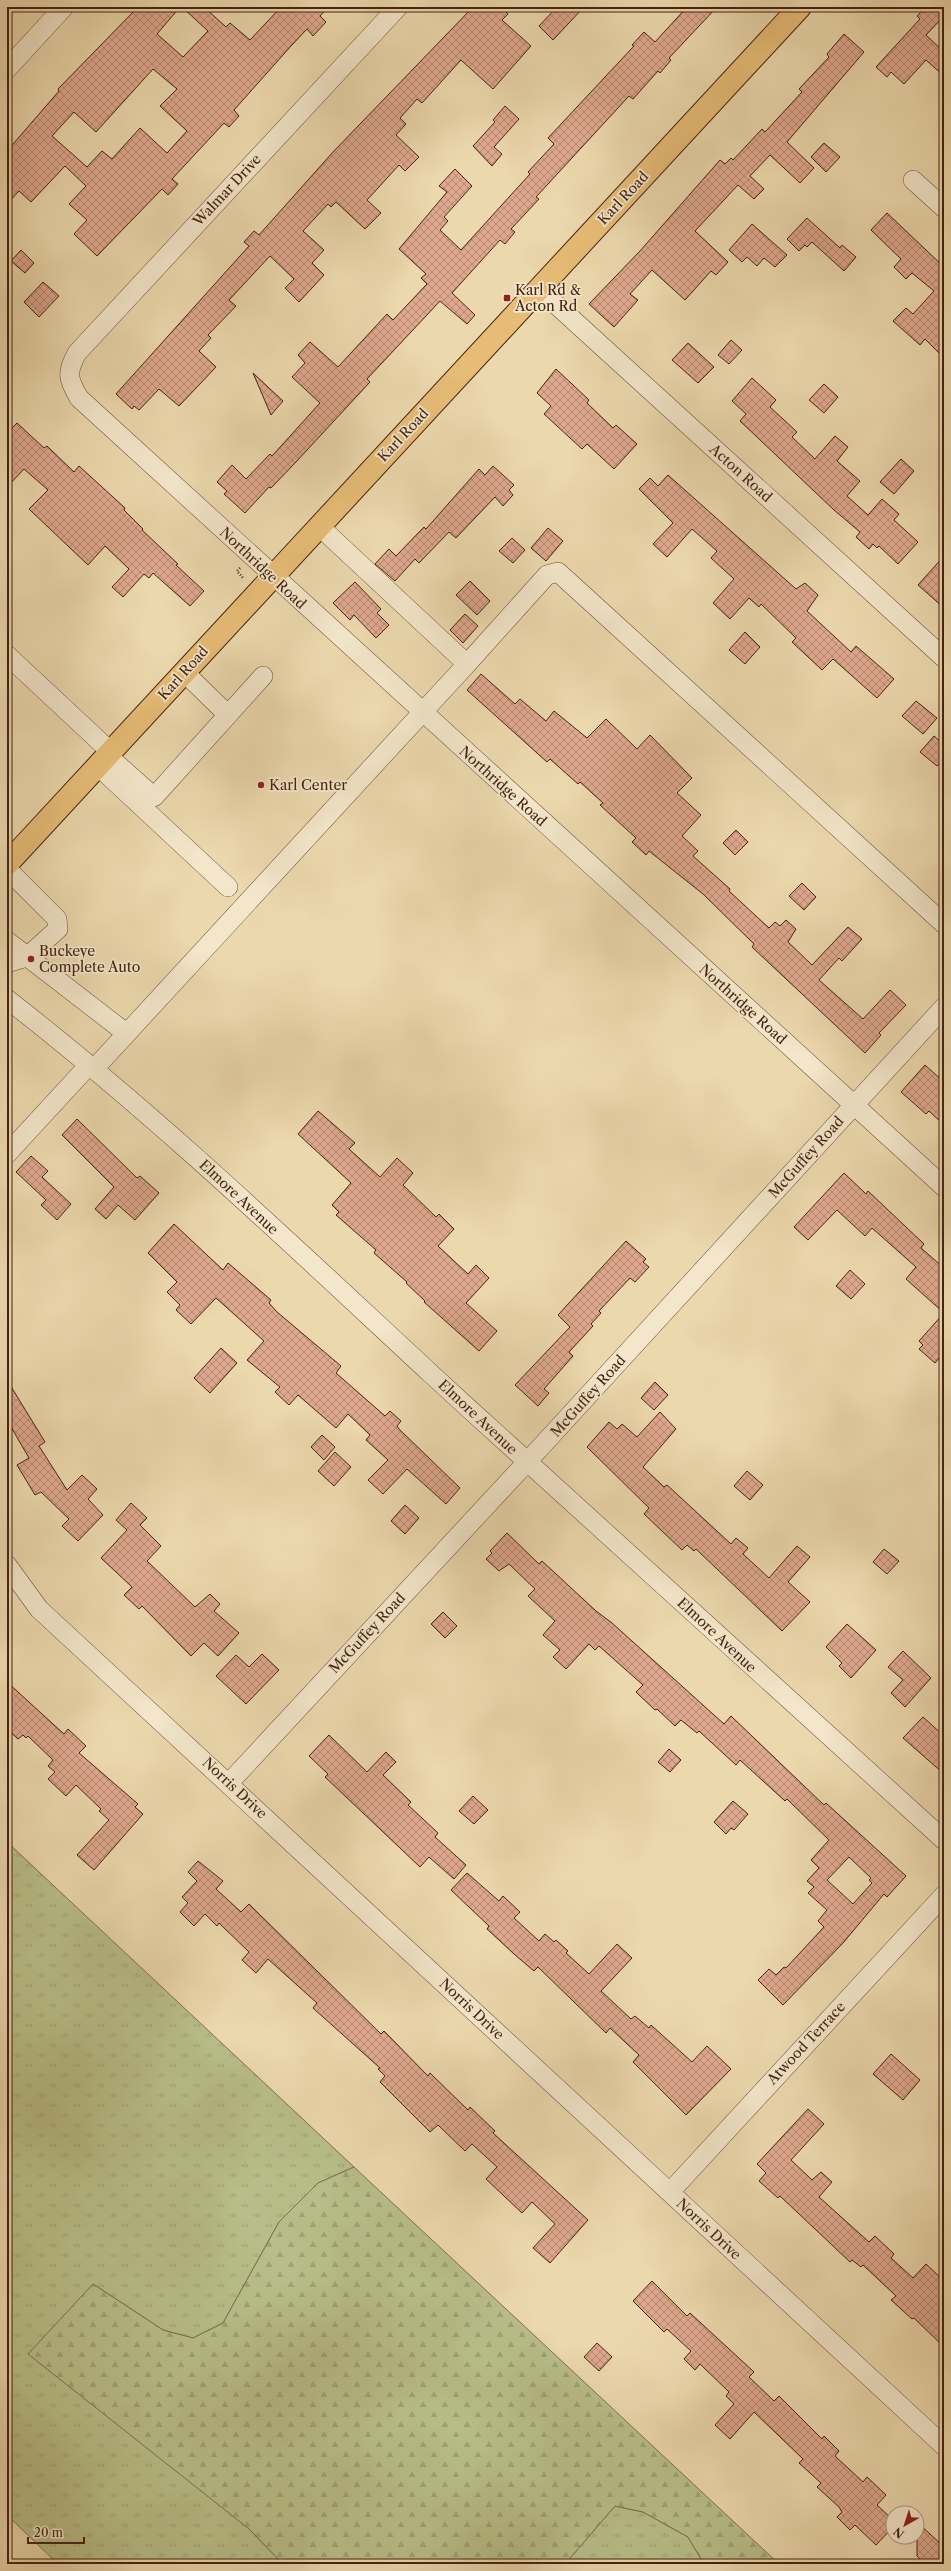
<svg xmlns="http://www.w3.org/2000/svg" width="951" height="2571" font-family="'Libre Caslon Text',serif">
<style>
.grass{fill:url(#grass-tufts);stroke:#7e704e}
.forest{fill:url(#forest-firs);stroke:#7e704e}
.building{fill:url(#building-cross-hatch);stroke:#442313;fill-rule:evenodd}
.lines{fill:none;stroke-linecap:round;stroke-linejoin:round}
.minor-casing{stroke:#6e503a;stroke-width:20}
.major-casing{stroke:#442313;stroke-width:24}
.path{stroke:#442313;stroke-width:2.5;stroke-dasharray:1 2;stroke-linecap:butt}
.minor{stroke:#f3e6ca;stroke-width:19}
.major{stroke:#e6bc76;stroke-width:22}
.poi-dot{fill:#8f2418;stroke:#f3e6ca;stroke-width:1.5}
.labels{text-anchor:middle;stroke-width:3.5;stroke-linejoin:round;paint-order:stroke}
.street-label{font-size:14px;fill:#442313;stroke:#f3e6ca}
.poi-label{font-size:14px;fill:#442313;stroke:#f3e6ca;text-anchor:start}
</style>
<defs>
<pattern id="grass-tufts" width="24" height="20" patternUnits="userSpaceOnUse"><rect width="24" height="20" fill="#b8be89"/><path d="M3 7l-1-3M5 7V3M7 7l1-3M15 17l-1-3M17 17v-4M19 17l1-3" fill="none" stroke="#9fa375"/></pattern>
<pattern id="forest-firs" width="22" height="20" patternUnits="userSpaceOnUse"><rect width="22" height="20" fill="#b8be89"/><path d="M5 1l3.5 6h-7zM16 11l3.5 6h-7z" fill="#9fa375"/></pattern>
<pattern id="building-cross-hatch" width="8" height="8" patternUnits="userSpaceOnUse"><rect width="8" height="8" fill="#dea88e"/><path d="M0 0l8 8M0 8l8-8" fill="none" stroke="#b68873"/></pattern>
</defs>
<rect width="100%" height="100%" fill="#ecd8ad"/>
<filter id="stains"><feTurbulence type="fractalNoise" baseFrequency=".005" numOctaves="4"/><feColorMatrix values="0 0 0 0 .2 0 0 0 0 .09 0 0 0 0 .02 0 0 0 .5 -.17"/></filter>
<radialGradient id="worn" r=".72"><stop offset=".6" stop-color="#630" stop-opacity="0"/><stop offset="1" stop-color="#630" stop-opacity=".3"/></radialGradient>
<path class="grass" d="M7,1842l347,325 -36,16 -39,39 -56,101 -30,15 -30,-8 -70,-46 156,245 34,35h-225l-51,-49z
M615,2506l28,6 45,25 16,27h-139z"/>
<path class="forest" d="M354,2167l425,397h-75l-16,-27 -45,-25 -28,-6 -50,58h-282l-34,-35 -221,-175 65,-70 70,46 30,8 30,-15 56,-101 39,-39z"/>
<path class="building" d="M138,7h42l-23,27 26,23 25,-26 -26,-24h22l22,20 4,-4 20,17 31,-33h47l-8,9 6,6 -13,14 -6,-7 -16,17 -57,64 5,6 -10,11 -5,-4 -52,56 6,5 -10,11 -6,-6 -65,67 -23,-22 13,-14 -18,-16 17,-18 -21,-20 -34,36 -12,-11 -12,13v-53l52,-60 -1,-2zM153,69l24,20 -17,17 27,25 -20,22 -27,-25 -28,31 -10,-8 -15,16 -35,-31 22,-24 22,20z
M473,7h28l7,7 -6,6 29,26 -38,43 -32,-29 -39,43 -5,-4 -17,19 6,6 -10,11 23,22 -14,14 -6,-6 -32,35 14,13 -16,16 -29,-27 -5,5 -3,-3 -25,27 21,19 -12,13 12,12 -25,27 -14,-14 9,-9 -24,-23 -41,44 7,6 -28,29 3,3 -12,13 17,16 -37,39 -20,-17 -20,21 -5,-4 -2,3 -16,-15 133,-148 -5,-4 10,-11 5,4 74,-83z
M557,7h27l-31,33 -14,-14z
M687,7h30l-48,51 2,2 -11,13 -2,-2 -25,28 -4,-3 -93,101 3,2 -28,30 4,3 -10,12 -5,-4 -48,53 23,22 -8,9 -27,-23 -73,78 3,3 -74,80 -25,26 -2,-1 -24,26 -21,-19 3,-3 -10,-9 15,-17 14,14 24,-25 2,2 48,-53 -28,-26 13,-14 -7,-8 12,-13 28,25 49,-53 6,6 34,-36 -6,-6 5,-4 -27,-25 48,-57 -8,-6 16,-17 17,17 -28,31 4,4 -8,9 21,20 69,-76 -2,-2 26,-28 -6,-6 86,-92 -2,-1 12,-13 11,10z
M926,7h18v9l-18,19 18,17v24l-18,-16 -22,24 -13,-12 -4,5 -11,-10 44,-48 -3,-3z
M844,34l20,18 -77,90 27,26 -14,15 -30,-28 -20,21 14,13 -10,10 -16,-14 -43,46 33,31 -12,13 -5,-4 -26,29 -33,-30 -22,24 8,6 -24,27 -25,-23 51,-53 80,-91 5,4 6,-6 2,2 29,-31 3,3 37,-40 -3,-3 30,-32 -2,-3z
M505,106l14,13 -25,28 8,7 -10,12 -19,-20 22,-24 -2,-2z
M824,143l16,14 -14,15 -15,-15z
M887,213l57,54v91l-19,-19 -5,6 -27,-24 13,-13 7,6 21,-23 -22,-18 -6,6 -12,-12 7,-8 -30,-29z
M807,218l33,30 2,-3 14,12 -12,14 -32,-29 -5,5 -2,-2 -6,6 -12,-12z
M752,224l35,31 -12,12 -11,-9 -7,8 -10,-9 -5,5 -13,-12z
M21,250l13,13 -9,10 -14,-12z
M43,282l16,14 -20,21 -15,-15z
M731,340l11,10 -13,14 -11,-9z
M688,343l26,24 -16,16 -26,-23z
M556,369l33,31 -2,3 26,25 3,-3 21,19 -23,25 -27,-25 -5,5 -38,-35 7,-8 -14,-13z
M253,373l30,28 -12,14z
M752,378l24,22 -6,7 27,25 -5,5 23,22 20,-23 13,11 -11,14 23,20 -13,15 21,19 14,-16 17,15 -5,6 24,22 -20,22 -19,-18 -2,2 -4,-4 -4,5 -13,-12 4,-5 -26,-22 -94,-89 6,-7 -14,-13z
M824,384l14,13 -14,16 -15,-13z
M17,423l27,25 3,-2 27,26 5,-6 46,42 -1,2 19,19 -1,1 36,34 -2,1 28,26 -14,15 -37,-33 -4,5 -5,-4 -21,23 -11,-10 17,-18 -24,-23 -17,19 -59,-56 19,-19 -24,-21 -17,18v-54z
M901,459l13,12 -20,23 -14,-12z
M493,466l21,19 -5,5 4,5 -10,11 -8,-9 -39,41 -7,-6 -30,31 -4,-4 -20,22 -20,-17 14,-15 7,7 28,-29 2,2 53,-60 6,6z
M668,475l128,114 9,-6 13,12 -11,16 44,41 5,-6 38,33 -17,19 -44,-39 -11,11 -30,-28 4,-4 -35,-34 -2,3 -10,-9 -19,21 -17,-16 21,-24 -23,-21 6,-7 -25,-22 -25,28 -14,-13 20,-21 -34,-34 11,-11 8,8z
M548,528l15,13 -17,20 -15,-13z
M512,538l13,12 -12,13 -14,-12z
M944,556v52l-26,-23z
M470,581l20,20 -13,14 -21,-20z
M355,582l26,27 -4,4 12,12 -13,13 -22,-23 -4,5 -17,-17z
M465,614l13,12 -15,17 -13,-13z
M745,632l15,15 -15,17 -16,-14z
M481,674l34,30 5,-5 26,22 8,-10 33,27 19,-19 31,30 13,-14 42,43 -15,15 24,22 -19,21 16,15 -5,5 37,33 -1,2 40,37 6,-6 5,4 6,-6 10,9 -8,13 24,23 36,-38 14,12 -20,22 -3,-3 -20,22 44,39 27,-29 16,15 -27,28 2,2 -16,18 -113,-106 2,-3 -51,-50 -54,-43 -3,4 -14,-13 4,-4 -36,-33 3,-2 -23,-21 -2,2 -28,-25 -3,3 -80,-72z
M916,701l21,17 -14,16 -21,-18z
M934,736l10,9v14l-7,7 -17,-14z
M736,830l12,12 -13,13 -12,-12z
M802,883l14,14 -12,13 -15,-14z
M925,1065l19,17v43l-15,-14 -3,3 -25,-22z
M318,1111l37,32 -6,6 31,28 17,-19 16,15 -10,12 33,32 3,-3 15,15 -16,17 30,28 8,-9 13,13 -23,25 31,28 -18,20 -55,-49 1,-1 -19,-18 1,-1 -33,-29 2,-3 -40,-35 3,-3 -7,-7 19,-22 -53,-49z
M77,1119l60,59 3,-2 19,17 -24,27 -17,-15 -12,14 -11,-10 19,-22 -52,-52z
M31,1156l17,15 -6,6 29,27 -14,16 -16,-15 5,-5 -30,-28z
M844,1173l22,21 2,-3 56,53 -3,4 23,20v84l-9,11 -16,-14 4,-4 -4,-4 25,-28 -38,-34 10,-12 -44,-39 -7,8 -28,-26 -29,30 -14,-13z
M174,1224l49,46 5,-7 29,25 14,12 -2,3 8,9 64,54 -5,7 49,43 5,-5 11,10 -4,5 2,3 61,59 -14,16 -39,-35 -24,25 -15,-14 20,-20 -22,-20 4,-5 -22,-21 -12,14 -38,-33 -9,10 -14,-13 5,-5 -33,-27 17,-19 -48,-43 -25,26 -15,-14 4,-5 -13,-13 10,-10 -29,-29z
M626,1241l20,18 -3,3 6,5 -14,15 -5,-4 -31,33 2,2 -10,11 2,2 -24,26 4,4 -29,33 5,4 -11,13 -23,-21 55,-58 -12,-12z
M850,1270l15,14 -14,15 -15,-13z
M221,1348l16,15 -27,30 -16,-15z
M7,1380l38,62 -6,4 28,44 15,-15 15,14 -9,10 15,16 -25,26 -16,-15 7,-7 -28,-27 -6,3 -18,-30 12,-7 -22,-38z
M655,1382l13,13 -14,15 -13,-12z
M660,1412l16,17 -33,38 21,20 3,-2 64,59 5,-6 12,10 -5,6 26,24 28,-32 13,11 -22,25 22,20 -28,29 -86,-82 -2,2 -7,-6 -5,5 -38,-36 5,-6 -62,-61 22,-25 8,7 5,-5 15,13z
M322,1435l13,12 -11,13 -13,-13z
M335,1452l16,15 -17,19 -16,-15z
M747,1471l16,14 -13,15 -16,-14z
M131,1503l16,15 -7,7 21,21 -14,15 48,46 15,-13 10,10 -6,7 25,22 -21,23 -14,-13 -13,13 -49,-50 -3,3 -15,-14 8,-8 -31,-29 26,-28 -11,-10z
M405,1505l14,13 -14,16 -14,-13z
M507,1533l32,31 3,-3 54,50 16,12 112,101 7,-8 93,89 2,-2 80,73 -19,21 -3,-3 -41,49 -60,62 -25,-25 11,-11 7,6 8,-8 2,1 38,-41 -6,-6 9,-11 -19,-17 6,-6 -7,-6 12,-13 -8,-8 18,-20 -42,-41 -2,2 -45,-41 -4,5 -37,-34 -2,2 -16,-13 -6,6 -18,-17 -2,1 -19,-18 7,-7 -44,-39 -4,4 -6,-6 -23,25 -13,-12 7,-7 -17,-15 12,-14 -27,-25 7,-7 -26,-25 -10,7 -13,-12 6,-6 -2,-2zM849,1857l22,21 -2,2 3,3 -19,21 -26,-24z
M884,1549l15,12 -12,13 -14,-12z
M443,1612l14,14 -12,12 -14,-14z
M847,1624l29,26 -25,28 -12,-12 3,-3 -16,-16z
M903,1651l28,27 -26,29 -14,-14 12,-13 -15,-13z
M262,1654l17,16 -33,34 -30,-28 20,-21 13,12z
M7,1682l57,52 4,-5 18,17 -7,7 59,51 -3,3 8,7 -49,56 -17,-15 32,-35 -10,-9 2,-2 -25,-24 -10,11 -18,-17 7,-7 -7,-6 5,-6 -25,-24 -2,2 -3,-3 -5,4 -11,-10z
M923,1717l21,19v38l-41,-36z
M329,1735l38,37 19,-20 10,10 -13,13 28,27 -3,3 30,28 -3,4 31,28 -12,14 -25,-22 -9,10 -95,-90 3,-3 -19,-18z
M669,1749l12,11 -11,12 -12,-10z
M473,1796l15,14 -14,14 -15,-13z
M733,1801l15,13 -14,16 -3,-2 -5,6 -12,-12z
M198,1861l25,20 -7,8 25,23 8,-8 132,130 3,-3 44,45 2,-3 38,37 2,-3 25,24 -2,2 95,87 -38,43 -17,-15 22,-24 -23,-22 -10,11 -36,-34 11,-12 -25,-23 -7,7 -27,-26 -8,7 -50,-50 5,-6 -7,-7 2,-1 -67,-60 4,-5 -49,-44 -12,14 -14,-13 7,-8 -30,-29 -2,3 -12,-12 -11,12 -14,-14 8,-9 -6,-6 15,-16 -9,-9z
M467,1873l32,28 4,-5 17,16 -6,6 25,23 6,-7 9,8 2,-2 12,11 -2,2 23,21 28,-30 15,14 -31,33 30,28 4,-3 14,12 2,-3 41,37 15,-16 24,23 -45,46 -53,-53 6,-7 -29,-27 -4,5 -68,-66 -4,4 -20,-17 -27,-25 2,-3 -38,-36z
M891,2054l29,26 -17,20 -30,-26z
M808,2109l16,15 -33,36 21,20 9,-8 11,10 -13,15 50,45 6,-6 19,18 -3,4 22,20 13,-14 18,17v66l-30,-29 -2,1 -21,-19 5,-4 -33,-31 -2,2 -9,-7 -2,2 -70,-66 -2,2 -19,-17 7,-8 -9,-9z
M652,2281l35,35 3,-3 64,59 -5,5 25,24 5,-5 43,43 2,-3 15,15 -4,5 28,26 4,-5 19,18 -9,10 16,15v7l-17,18 -21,-20 -5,5 -13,-13 5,-5 -3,-5 -22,-20 4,-4 -22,-20 4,-4 -49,-47 -24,27 -15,-14 19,-21 -8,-8 3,-4 -29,-28 -5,6 -11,-11 7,-8 -24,-22 -3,3 -31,-31z
M597,2343l15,14 -13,14 -15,-14z
M917,2522l27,25v17h-19l-8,-8z"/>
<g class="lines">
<g class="minor-casing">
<path id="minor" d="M398,7l-321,346c-11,20 -9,26 2,45l865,789
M7,69l57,-62
M913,180l31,28
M539,289l405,369
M7,655l104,97
M467,664l80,-89 11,-3 386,352
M184,672l44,43
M108,756l46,41 109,-121
M98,766l130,121
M7,869l50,50 1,10 -31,28 -20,6
M7,941l119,92
M7,999c148,115 284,245 422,373 171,157 343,313 515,468
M94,1069l373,-405 -148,-138
M7,1154l82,-89
M7,1565l32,44 905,837
M229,1783l298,-321 417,-455
M670,2192l274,-297"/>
</g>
<g class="major-casing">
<path id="major" d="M7,864l793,-857"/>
</g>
<path class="path" d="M240,568l-3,3 7,8
M943,1871l1,1"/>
<use href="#minor" class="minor"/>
<use href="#major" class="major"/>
</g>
<g class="poi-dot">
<rect x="503" y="294" width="8" height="8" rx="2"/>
<circle cx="261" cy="785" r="4"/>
<circle cx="31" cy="959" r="4"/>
</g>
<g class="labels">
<g class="street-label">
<text transform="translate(227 190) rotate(-47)" y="5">Walmar Drive</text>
<text transform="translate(623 198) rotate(-47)" y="5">Karl Road</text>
<text transform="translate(403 435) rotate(-47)" y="5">Karl Road</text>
<text transform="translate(741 473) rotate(42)" y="5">Acton Road</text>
<text transform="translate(263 568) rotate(43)" y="5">Northridge Road</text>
<text transform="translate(183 673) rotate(-48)" y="5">Karl Road</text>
<text transform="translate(503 786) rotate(42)" y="5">Northridge Road</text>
<text transform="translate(743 1004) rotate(42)" y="5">Northridge Road</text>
<text transform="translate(806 1157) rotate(-48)" y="5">McGuffey Road</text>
<text transform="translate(239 1197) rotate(43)" y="5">Elmore Avenue</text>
<text transform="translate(588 1396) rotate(-48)" y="5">McGuffey Road</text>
<text transform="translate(478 1417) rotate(43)" y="5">Elmore Avenue</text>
<text transform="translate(367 1633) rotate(-47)" y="5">McGuffey Road</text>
<text transform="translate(717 1635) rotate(43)" y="5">Elmore Avenue</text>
<text transform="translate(235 1788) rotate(43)" y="5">Norris Drive</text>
<text transform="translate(472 2009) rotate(43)" y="5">Norris Drive</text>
<text transform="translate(806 2043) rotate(-47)" y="5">Atwood Terrace</text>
<text transform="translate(709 2229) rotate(43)" y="5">Norris Drive</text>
</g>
<g class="poi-label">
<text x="515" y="295">Karl Rd &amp;<tspan x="515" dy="16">Acton Rd</tspan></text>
<text x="269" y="790">Karl Center</text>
<text x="39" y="956">Buckeye<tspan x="39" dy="16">Complete Auto</tspan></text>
</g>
</g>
<rect width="951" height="2571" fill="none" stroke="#ecd8ad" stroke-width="24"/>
<rect x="8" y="8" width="935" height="2555" fill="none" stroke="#442313" stroke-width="2"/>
<rect x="12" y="12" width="927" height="2547" fill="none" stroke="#442313"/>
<g transform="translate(905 2525) rotate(219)"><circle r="19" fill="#f3e6ca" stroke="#ad9881"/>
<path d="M0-3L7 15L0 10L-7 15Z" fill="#8f2418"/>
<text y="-6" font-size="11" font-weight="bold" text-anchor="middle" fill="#442313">N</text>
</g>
<path d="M28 2537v6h56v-6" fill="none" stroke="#442313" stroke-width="2"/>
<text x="34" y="2537" font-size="12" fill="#442313" stroke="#f3e6ca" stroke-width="3" paint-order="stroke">20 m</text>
<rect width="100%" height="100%" filter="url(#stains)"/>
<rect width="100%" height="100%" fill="url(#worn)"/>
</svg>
